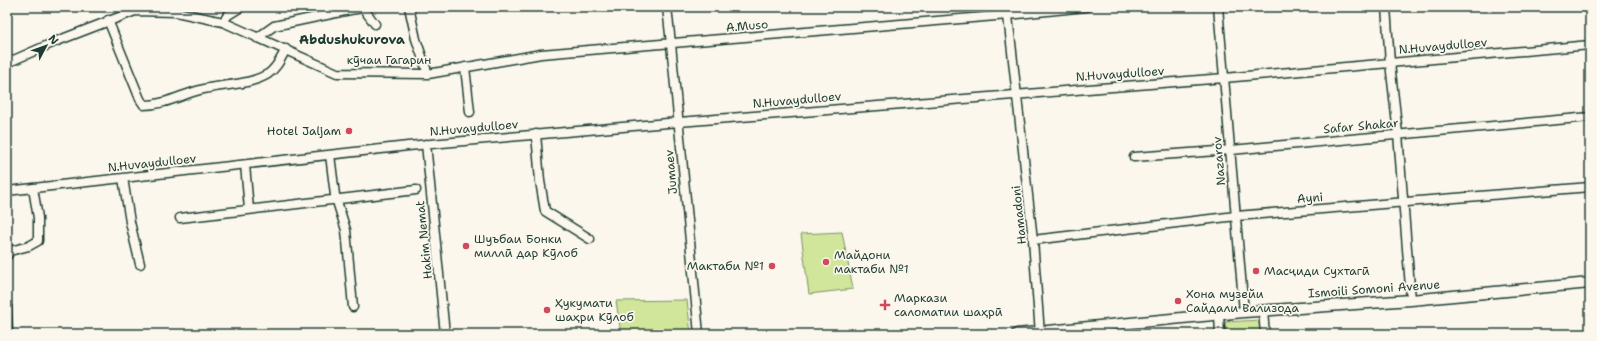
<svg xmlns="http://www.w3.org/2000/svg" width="1597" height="341" font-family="'Shantell Sans',sans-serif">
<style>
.green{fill:#d1e69b;stroke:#789268}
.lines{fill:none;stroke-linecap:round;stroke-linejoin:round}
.minor-casing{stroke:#1f3d34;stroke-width:11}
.major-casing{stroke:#1f3d34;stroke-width:13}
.minor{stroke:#fbf7ec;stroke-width:8}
.major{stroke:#fbf7ec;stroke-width:10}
.poi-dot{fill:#d1495b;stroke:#fbf7ec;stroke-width:1.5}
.labels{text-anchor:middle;stroke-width:3.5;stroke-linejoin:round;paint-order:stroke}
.street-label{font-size:12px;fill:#1f3d34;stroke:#fbf7ec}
.poi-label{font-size:12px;fill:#1f3d34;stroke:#fbf7ec;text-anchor:start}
.neighbourhood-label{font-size:13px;font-weight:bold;fill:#1f3d34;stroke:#fbf7ec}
</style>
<rect width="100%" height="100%" fill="#fbf7ec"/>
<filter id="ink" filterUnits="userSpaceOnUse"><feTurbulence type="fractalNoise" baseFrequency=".025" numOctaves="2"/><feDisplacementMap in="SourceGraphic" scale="8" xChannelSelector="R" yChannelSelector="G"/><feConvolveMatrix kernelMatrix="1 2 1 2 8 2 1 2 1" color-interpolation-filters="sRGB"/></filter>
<g filter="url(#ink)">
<path class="green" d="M842,232l11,57 -44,5 -8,-60z
M687,300l4,34h-70l-5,-33z
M1260,320l1,14h-35l-1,-12z"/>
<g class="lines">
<g class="minor-casing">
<path id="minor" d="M409,7l7,32 12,35
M667,7l4,37 28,290
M1007,7l26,233 7,94
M1218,7l26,305
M1386,7l4,56 8,71 13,166
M108,20l32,79 4,6c20,0 37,-10 56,-15 22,-6 48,-4 68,-16 9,-6 13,-16 18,-25
M223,22l5,-7 13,-8
M257,38l17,-12 76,-16 13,-2 12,16
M7,63l50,-22 78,-30 41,1 47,10 114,51 91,1 113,-20 467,-39 78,-8
M465,67l5,45
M536,134l4,47 5,30 45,28
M426,144l19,190
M330,155l5,40 11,35 7,77
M1134,157l97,-7 359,-33
M245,165l4,44
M123,178l7,44 10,42
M7,191l401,-45 271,-24 545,-44 366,-33
M180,218l236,-28
M1033,240l203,-24 354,-29
M7,256l3,-5 19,-5 9,-5v-23l-5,-30
M7,306l1,28
M1263,311l2,23
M1219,315l1,19"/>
</g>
<g class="major-casing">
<path id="major" d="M1017,334l227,-22 167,-12 179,-17"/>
</g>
<use href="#minor" class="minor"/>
<use href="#major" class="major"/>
</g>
</g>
<g class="poi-dot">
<circle cx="349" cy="131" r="4"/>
<circle cx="466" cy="246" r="4"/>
<circle cx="826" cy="262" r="4"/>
<circle cx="772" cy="266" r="4"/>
<circle cx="1256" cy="271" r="4"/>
<circle cx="1178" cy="301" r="4"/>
<path d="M883 299h4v4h4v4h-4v4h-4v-4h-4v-4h4z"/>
<circle cx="547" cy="310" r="4"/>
</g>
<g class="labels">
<g class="street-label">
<text transform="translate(747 26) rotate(-5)" y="4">A.Muso</text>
<text transform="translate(1443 46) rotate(-5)" y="4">N.Huvaydulloev</text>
<text x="389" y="64">кӯчаи Гагарин</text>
<text transform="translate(1120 74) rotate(-4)" y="4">N.Huvaydulloev</text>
<text transform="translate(797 100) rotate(-5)" y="4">N.Huvaydulloev</text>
<text transform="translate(1361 126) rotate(-5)" y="4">Safar Shakar</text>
<text transform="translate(474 128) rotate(-5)" y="4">N.Huvaydulloev</text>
<text transform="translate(1219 161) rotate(-95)" y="4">Nazarov</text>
<text transform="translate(152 163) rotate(-6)" y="4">N.Huvaydulloev</text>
<text transform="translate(671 172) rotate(-95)" y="4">Jumaev</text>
<text transform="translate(1310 198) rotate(-5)" y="4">Ayni</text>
<text transform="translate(1019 215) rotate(-96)" y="4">Hamadoni</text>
<text transform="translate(424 240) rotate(-96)" y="4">Hakim Nemat</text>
<text transform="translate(1374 289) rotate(-4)" y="4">Ismoili Somoni Avenue</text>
</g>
<g class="poi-label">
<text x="341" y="135" text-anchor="end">Hotel Jaljam</text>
<text x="474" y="243">Шуъбаи Бонки<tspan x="474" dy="14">миллӣ дар Кӯлоб</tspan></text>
<text x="834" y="259">Майдони<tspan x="834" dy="14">мактаби №1</tspan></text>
<text x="764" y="270" text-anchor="end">Мактаби №1</text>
<text x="1264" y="275">Масҷиди Сухтагӣ</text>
<text x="1186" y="298">Хона музейи<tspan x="1186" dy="14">Сайдали Вализода</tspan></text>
<text x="894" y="302">Маркази<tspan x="894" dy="14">саломатии шаҳрӣ</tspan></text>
<text x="555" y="307">Ҳукумати<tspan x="555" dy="14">шаҳри Кӯлоб</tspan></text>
</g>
<g class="neighbourhood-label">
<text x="352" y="44">Abdushukurova</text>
</g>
</g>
<rect width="1597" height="341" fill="none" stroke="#fbf7ec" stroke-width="24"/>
<rect x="12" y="12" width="1573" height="317" fill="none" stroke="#1f3d34" stroke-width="1.5" filter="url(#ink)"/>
<g transform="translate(46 46) rotate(49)" stroke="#fbf7ec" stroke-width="3" paint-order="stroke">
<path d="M0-3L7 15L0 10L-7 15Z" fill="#1f3d34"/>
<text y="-6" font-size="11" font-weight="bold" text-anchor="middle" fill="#1f3d34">N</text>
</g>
</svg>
